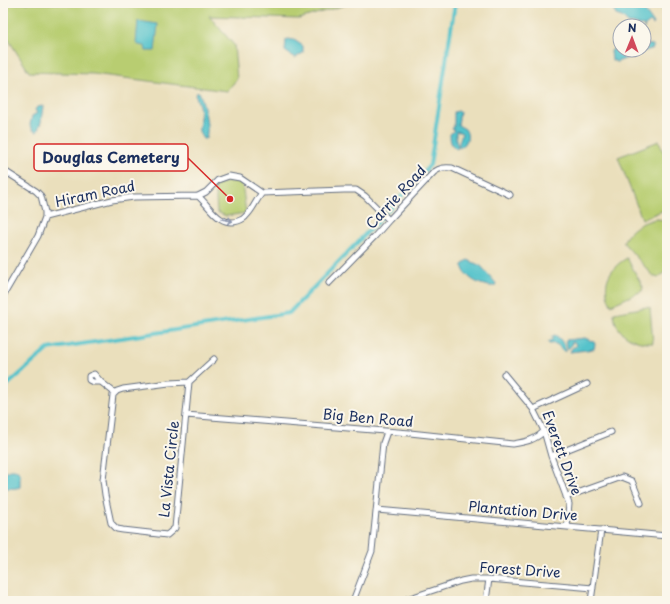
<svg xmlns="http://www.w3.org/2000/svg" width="670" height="604" font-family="'Playpen Sans',sans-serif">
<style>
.green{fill:#b8cd71;stroke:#6a7e68}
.water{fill:#55c3cb;stroke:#387994}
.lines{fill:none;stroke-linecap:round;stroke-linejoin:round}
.stream{stroke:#55c3cb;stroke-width:1}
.canal{stroke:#55c3cb;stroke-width:4}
.minor-casing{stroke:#636d7f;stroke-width:7}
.minor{stroke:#fff;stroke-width:5}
.oneway{stroke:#8d97ae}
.labels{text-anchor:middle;stroke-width:4;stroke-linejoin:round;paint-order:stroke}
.street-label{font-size:14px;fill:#1b2f5e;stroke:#fbf7ec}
.leader{fill:none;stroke:#d62828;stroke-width:1.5}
.callout-dot{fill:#d62828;stroke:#fbf7ec;stroke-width:1.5}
.callout{fill:#fbf7ec;stroke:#d62828;stroke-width:1.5}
.callout-label{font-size:15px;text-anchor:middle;font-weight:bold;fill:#1b2f5e}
</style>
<rect width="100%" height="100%" fill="#fbf7ec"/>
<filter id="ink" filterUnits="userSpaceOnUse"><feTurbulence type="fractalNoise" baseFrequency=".025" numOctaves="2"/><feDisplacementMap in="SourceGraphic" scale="8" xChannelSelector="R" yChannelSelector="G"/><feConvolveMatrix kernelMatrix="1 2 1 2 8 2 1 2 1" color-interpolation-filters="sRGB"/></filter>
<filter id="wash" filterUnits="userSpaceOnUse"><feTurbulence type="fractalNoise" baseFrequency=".012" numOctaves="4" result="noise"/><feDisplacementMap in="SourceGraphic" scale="16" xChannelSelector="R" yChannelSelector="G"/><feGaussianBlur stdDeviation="0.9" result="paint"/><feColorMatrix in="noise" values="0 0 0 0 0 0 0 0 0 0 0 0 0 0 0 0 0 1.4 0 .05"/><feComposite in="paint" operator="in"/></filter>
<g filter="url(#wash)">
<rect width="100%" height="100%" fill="#eadfbc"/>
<path class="green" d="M3,3h349l-53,16 -90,-3 25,29 3,34 -10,12 -134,-17 -64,-2 -26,-41z
M659,141l8,20v48l-25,10 -24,-62z
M232,181l10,1 4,31 -20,3 -9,-4 -2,-27z
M656,219l11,1v50l-9,8 -5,-2 -30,-34c7,-13 18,-20 33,-23z
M627,258l16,29 -1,4 -31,14c-10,-20 -3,-36 16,-47z
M647,307l3,1 3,35c-18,1 -39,-9 -39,-30z"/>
<path class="water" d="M610,3h29l15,21 -1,1 -3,-3 -5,4 -1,3v-3c-6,0 -9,-3 -16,-3l-6,-6 -6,-2z
M138,21l20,3 -3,27h-9l-1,-5 -6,-1 -3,-2z
M288,39l6,1 9,6v7l-8,5 -10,-7 1,-11z
M644,44l9,1v3l-36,14 -5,-2 -1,-9 2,-2 7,-2v3h24z
M199,92c4,8 12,40 6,47h-2c-7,-10 -3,-11 -3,-22 1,-7 -2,-16 -5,-22l1,-2z
M43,106l-2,16 -4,10 -4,-2 -3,-5 2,-9 5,-3 -2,-3 2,-3z
M458,111l2,1 -2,13 7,4c5,7 2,16 -6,19v-5l3,-10 -6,-2v9l2,7 -1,2c-6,-3 -7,-8 -7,-15l4,-4 -2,-1 2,-3v-14z
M468,260l13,6 13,15 2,2 -1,3c-13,1 -30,-7 -33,-21z
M555,335c5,3 11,11 11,17 -8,-3 -5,-10 -17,-8l-1,-2 5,-3 -2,-2z
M585,338l9,4 1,2 -1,5 -24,3 2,-4 4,-2 -1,-3 -3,-1 -1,4 -3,3 -3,-8 1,-1z
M3,470l4,2 2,-2h7l4,3v14c-4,2 -10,1 -14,1l-1,-3h-2z"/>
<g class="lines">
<path class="stream" d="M387,213l1,-2"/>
<path class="canal" d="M660,3l7,11
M388,211l42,-46 25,-162
M3,389l45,-40 241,-36 92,-95"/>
</g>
</g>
<g filter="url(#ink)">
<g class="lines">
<g class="minor-casing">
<path id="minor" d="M3,170l33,21 5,5 4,16v5l-7,19 -35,60
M198,196c12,10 21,31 40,25 3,-1 6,-2 8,-5 7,-6 10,-16 16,-23
M45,217l67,-17 22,-3 64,-1 8,-4 12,-12 11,-4 11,2 22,15 82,-3h12l9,6 24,24
M329,283l46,-47 14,-16 45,-48c6,-4 10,-5 18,-4l58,27
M504,374l29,35 11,22 7,25 18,48 -2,23
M101,382h-8l-4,-2v-4l5,-2 7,8 14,11
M189,382l-14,146 -8,7 -44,-5 -6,-1 -6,-6 -6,-28 -2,-15 10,-85 4,-4 6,-2 46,-6z
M189,382l25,-23
M533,409l54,-25
M186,415l224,18 103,11c12,-2 23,-4 31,-13
M551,456l60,-24
M566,497l56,-20 10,4 9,22
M377,510l290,26
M353,601l19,-50 11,-108 4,-11
M401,601l60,-20 10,-2h18l104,9
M486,601l3,-22
M591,601l10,-71"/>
</g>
<use href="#minor" class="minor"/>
</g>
<defs><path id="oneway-shaft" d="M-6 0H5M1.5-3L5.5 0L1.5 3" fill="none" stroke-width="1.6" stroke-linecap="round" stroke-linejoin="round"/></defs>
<use class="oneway" href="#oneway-shaft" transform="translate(227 220) rotate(13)"/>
</g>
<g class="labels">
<g class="street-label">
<text transform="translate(95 194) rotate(-12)" y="5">Hiram Road</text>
<text transform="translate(396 197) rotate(-47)" y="5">Carrie Road</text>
<text transform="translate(368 418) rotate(5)" y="5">Big Ben Road</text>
<text transform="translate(562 453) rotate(70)" y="5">Everett Drive</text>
<text transform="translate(169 469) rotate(-84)" y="5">La Vista Circle</text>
<text transform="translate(523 511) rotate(5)" y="5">Plantation Drive</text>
<text transform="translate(520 570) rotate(4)" y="5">Forest Drive</text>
</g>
</g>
<path class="leader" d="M230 199L188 158"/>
<circle class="callout-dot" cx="230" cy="199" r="4"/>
<rect class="callout" x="34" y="144" width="154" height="27" rx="4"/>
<g class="callout-label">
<text x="111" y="163">Douglas Cemetery</text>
</g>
<rect width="670" height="604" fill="none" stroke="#fbf7ec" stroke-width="16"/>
<g transform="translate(632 38) rotate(1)"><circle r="19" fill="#fbf7ec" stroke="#a1a7b3"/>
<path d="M0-3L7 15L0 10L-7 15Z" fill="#d1495b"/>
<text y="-6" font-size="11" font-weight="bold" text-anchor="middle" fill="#1b2f5e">N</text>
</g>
</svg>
